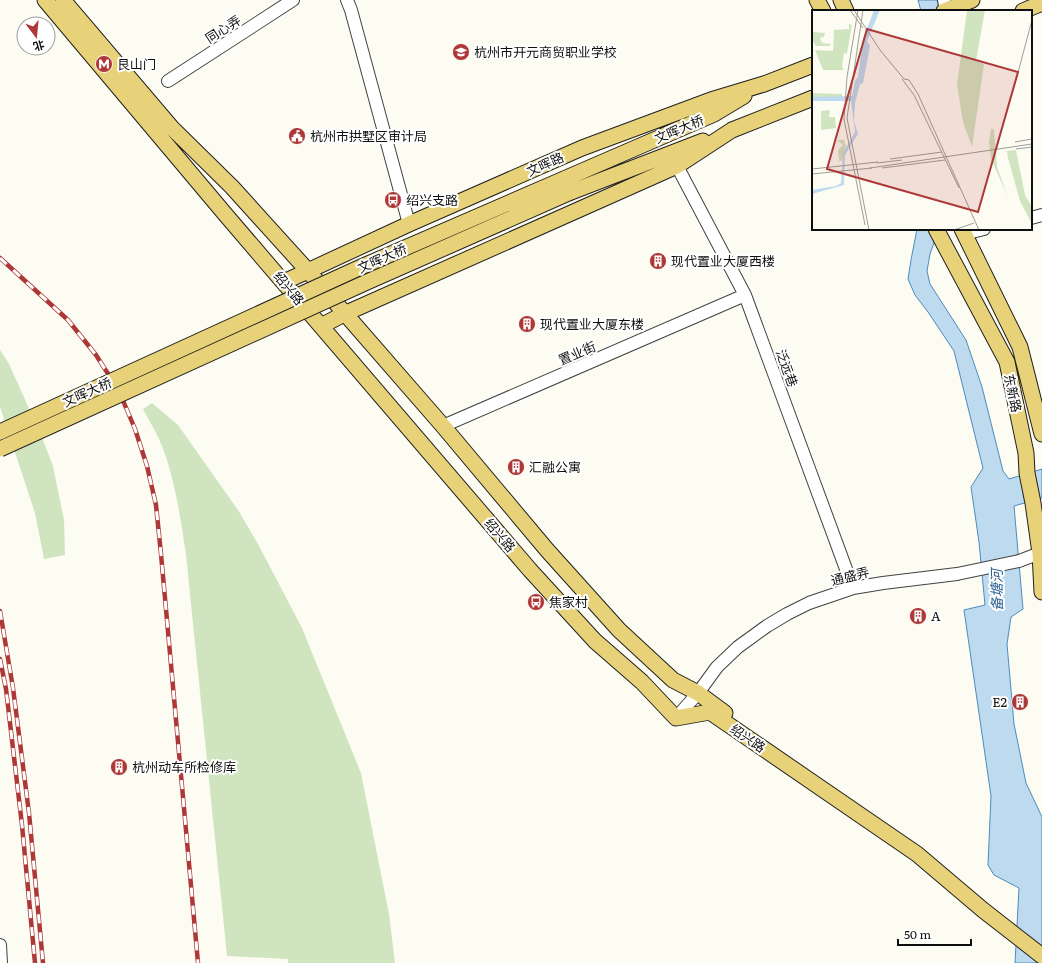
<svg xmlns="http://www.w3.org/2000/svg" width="1042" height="963" font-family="Literata,'Noto Sans SC',serif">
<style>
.green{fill:#d1e4c0}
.water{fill:#bddaef;stroke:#4d8bbd}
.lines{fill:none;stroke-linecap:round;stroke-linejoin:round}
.minor-casing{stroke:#424242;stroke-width:14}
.major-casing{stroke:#202020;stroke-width:17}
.minor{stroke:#fff;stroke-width:12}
.major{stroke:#e8d279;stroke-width:15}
.rail-casing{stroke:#ae3838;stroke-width:4.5}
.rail{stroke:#fff;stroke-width:3;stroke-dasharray:9;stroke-linecap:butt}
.minor-bridge-casing{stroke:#424242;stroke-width:14;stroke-linecap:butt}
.major-bridge-casing{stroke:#202020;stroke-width:17;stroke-linecap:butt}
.minor-bridge{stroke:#fff;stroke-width:12}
.major-bridge{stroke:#e8d279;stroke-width:15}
.labels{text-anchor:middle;stroke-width:4;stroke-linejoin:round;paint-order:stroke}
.street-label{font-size:13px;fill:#0f0f0f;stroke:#fff}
.poi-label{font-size:13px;fill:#0f0f0f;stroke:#fff;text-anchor:start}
.water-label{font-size:14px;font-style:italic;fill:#275e92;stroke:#fff}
.inset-road{fill:none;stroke:#9e9d98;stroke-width:1}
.view{fill:#ae3838;fill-opacity:0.15;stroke:#ae3838;stroke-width:2}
.inset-edge{fill:none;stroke:#0f0f0f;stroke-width:2}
</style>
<rect width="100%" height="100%" fill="#fdfcf3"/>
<path class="green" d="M0,350l9,14 32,71 12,31 11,54 1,35 -21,4 -9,-46 -35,-106z
M152,403l26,22 60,85 20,34 44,84 59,145 28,141 6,49h-107v-4l-61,-3 -41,-401c-6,-39 -11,-79 -27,-116 -5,-11 -11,-20 -16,-30z"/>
<path class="water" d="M918,0h19l3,11h-19z
M917,229h22l-9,25 -3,17 3,13 36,56 16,47 21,84 6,8 33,-10v29l-28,8 9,103 -12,8 -4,27 7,80 12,59 16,34v146h-27l4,-75 -25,-13 -6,-10 3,-69 -27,-186 21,-5 -6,-63 -8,-55 12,-19 -29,-117 -26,-39 -13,-17 -7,-16 3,-19z"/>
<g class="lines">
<g class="minor-casing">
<path id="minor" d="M347,0l4,10 58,214
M944,0l2,10
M168,81l125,-81
M677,166l68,129 108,293
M1031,218l11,-3
M964,234l20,-5
M443,426l302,-131
M1019,561l21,-8
M676,718l22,-25 19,-26 21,-20 29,-21 20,-12 22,-11 44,-15 30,-5 74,-9
M0,945l1,18"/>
</g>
<g class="major-casing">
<path id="major" d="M45,0l180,214 305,356 65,71 47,41 34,36 34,-6 207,142 66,56 59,46
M63,0l109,128 60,59 76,84 135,155 104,124 72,80 54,50 25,13 27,20
M817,0l6,11
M841,0l5,11
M944,11l28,-11
M1023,11l19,-8
M564,179l150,-65 30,-18
M571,192l132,-51
M936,229l71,133 19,91 1,20 6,30 7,50 2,39
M962,229l58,118 22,87
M284,282l125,-58 173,-76 129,-48 53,-16 49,-19
M321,326l23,-12 333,-148 55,-36 81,-32"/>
</g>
<use href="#minor" class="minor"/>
<use href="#major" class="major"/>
<g class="rail-casing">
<path id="rail" d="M0,258l68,62 28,35 23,36 16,38 12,37 9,39 5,49 37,409
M0,611l13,77 16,125 14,150
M0,659l6,30 16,136 13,138"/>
</g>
<use href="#rail" class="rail"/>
<g class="minor-bridge-casing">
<path id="minor-bridge" d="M957,574l62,-13"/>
</g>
<g class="major-bridge-casing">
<path id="major-bridge" d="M0,432l361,-165 203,-88
M0,449l367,-167 204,-90"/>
</g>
<use href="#minor-bridge" class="minor-bridge"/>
<use href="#major-bridge" class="major-bridge"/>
</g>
<defs>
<g id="school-disc" transform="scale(0.9)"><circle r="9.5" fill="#ae3838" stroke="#fff"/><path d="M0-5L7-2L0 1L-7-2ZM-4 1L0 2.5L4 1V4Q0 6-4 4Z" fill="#fff"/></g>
<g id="metro-disc" transform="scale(0.9)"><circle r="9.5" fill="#ae3838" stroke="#fff"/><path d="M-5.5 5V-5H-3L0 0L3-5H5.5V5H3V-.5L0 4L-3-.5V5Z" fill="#fff"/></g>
<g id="civic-disc" transform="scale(0.9)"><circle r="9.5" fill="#ae3838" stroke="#fff"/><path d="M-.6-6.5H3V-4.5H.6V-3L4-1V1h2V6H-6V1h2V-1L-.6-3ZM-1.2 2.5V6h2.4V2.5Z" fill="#fff"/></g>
<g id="bus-disc" transform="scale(0.9)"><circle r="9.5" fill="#ae3838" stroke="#fff"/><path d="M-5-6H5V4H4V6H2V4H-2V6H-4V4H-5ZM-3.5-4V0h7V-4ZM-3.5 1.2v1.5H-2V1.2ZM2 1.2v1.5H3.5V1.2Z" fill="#fff"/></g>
<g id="building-disc" transform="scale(0.9)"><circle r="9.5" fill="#ae3838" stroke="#fff"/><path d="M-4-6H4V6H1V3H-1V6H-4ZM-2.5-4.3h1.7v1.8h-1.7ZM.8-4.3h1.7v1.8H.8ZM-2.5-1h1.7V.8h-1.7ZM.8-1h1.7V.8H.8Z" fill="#fff"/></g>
</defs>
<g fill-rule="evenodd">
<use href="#school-disc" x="461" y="52"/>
<use href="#metro-disc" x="104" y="64"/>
<use href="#civic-disc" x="297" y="136"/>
<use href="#bus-disc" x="393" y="200"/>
<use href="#building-disc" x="658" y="261"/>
<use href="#building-disc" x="527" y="324"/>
<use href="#building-disc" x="516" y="467"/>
<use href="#bus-disc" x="536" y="602"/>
<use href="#building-disc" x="918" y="616"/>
<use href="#building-disc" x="1020" y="702"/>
<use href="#building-disc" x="119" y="767"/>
</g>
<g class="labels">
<g class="street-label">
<text transform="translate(223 29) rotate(-33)" y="5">同心弄</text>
<text transform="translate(679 129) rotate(-23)" y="5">文晖大桥</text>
<text transform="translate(545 164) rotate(-24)" y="5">文晖路</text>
<text transform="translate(382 258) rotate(-24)" y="5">文晖大桥</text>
<text transform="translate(289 288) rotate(50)" y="5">绍兴路</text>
<text transform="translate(577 353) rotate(-23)" y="5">置业街</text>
<text transform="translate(787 368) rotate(70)" y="5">泛远巷</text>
<text transform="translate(87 392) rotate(-24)" y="5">文晖大桥</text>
<text transform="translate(1013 393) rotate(78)" y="5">东新路</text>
<text transform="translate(500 535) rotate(49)" y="5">绍兴路</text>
<text transform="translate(850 576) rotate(-14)" y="5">通盛弄</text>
<text transform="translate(748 738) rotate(34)" y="5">绍兴路</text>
</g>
<g class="poi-label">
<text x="474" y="57">杭州市开元商贸职业学校</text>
<text x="117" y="69">艮山门</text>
<text x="310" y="141">杭州市拱墅区审计局</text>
<text x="406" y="205">绍兴支路</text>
<text x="671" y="266">现代置业大厦西楼</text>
<text x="540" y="329">现代置业大厦东楼</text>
<text x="529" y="472">汇融公寓</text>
<text x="549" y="607">焦家村</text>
<text x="931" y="621">A</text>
<text x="1007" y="707" text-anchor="end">E2</text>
<text x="132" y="772">杭州动车所检修库</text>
</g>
<g class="water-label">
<text transform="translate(997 590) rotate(-91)" y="5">备塘河</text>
</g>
</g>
<g transform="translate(812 10)">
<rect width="220" height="220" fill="#fdfcf3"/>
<path d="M155,0h18l-9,51 8,3 -12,83 -9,-25 -6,-37zM37,14l3,1 -5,29 -3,-1 -2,14 2,3h-21l-8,-20 18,1 1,-21 15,-1zM0,22l13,1 -1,4 -4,1 2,5 9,1 -1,2h-14l-4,-6zM0,83l30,1v3h-29zM18,100l-1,7h6l1,11 -15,2v-19zM179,119h3l3,38 11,30 -17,-38 -2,-17zM25,130h7l2,7 -4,14h-3l-1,-11 5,-5zM204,140l9,45 7,12v17l-12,-23 -12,-43 -1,-7z" fill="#d1e4c0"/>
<path d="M62,0h6l-13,31 3,5 -7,37 -3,1 -5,19 -1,18 4,13 -13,21 -1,30 -32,9v-4l24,-4 5,-3 2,-30 12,-21 -4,-31h-39v-4l40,-1 3,-15 3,-4 5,-37z" fill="#bddaef"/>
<path class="inset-road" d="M38,0l13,18M42,0l26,40 24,29 5,1 9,14 61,136M46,0l-11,67 -3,42 21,106M51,0l-16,108 22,112M90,69l12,16 45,93M204,70l16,-60M203,132l17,-3M204,139l16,-2M78,149l52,-7M65,153l25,-3M58,158l162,-24M70,158l63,-8M0,159l66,-7M0,164l60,-6M142,220l20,-7"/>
<path class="view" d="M55,19l151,43 -40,140 -151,-43z"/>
<rect width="220" height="220" class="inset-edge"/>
</g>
<g transform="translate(36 36) rotate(164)"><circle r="19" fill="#ffffff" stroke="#9f9f9f"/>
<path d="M0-3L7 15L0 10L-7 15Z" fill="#ae3838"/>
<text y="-6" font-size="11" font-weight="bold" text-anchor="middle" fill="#0f0f0f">北</text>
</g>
<path d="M898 939v6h73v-6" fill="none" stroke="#0f0f0f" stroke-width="2"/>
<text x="904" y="939" font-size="12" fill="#0f0f0f" stroke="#ffffff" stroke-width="3" paint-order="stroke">50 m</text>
</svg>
